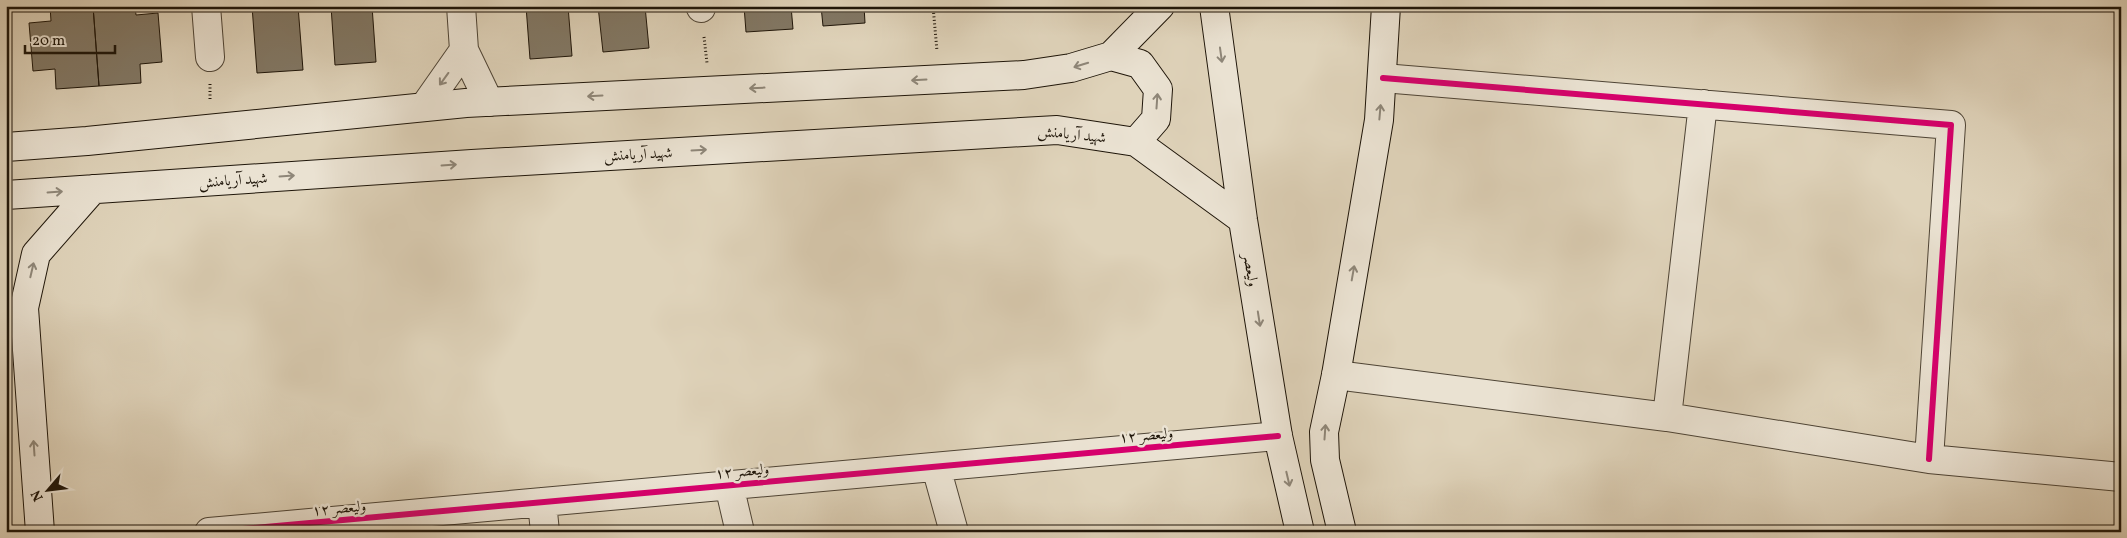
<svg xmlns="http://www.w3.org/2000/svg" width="2127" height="538" font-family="Vollkorn,Amiri,serif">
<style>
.building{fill:#827865;stroke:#1e1509}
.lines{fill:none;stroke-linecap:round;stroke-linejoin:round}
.street-casing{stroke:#4e4435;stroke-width:30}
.secondary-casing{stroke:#1e1509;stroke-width:30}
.path{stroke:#1e1509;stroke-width:3;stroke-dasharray:1 2.5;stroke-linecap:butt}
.street{stroke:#eae2d2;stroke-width:28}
.secondary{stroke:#eae2d2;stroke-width:28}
.cycleway-casing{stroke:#eae2d2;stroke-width:9}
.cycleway{stroke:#d6006c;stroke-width:6}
.oneway{stroke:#8e8678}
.labels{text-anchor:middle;stroke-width:5;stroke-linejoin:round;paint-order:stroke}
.street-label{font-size:15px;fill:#1e1509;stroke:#eae2d2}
</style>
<rect width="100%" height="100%" fill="#dfd3ba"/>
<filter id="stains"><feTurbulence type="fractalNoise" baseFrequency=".004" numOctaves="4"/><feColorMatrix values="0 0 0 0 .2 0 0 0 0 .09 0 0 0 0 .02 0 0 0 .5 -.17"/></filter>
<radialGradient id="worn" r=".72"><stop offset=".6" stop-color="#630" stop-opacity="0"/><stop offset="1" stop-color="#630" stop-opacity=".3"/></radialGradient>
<path class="building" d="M50,6h43l6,80 -43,3 -1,-20 -22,2 -4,-48 22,-2z
M93,6h42l1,9 22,-2 4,49 -22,2 1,19 -42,3z
M252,6h46l5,64 -46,3z
M331,6h41l4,56 -41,3z
M526,6h42l4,50 -42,3z
M598,6h47l4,42 -46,4z
M744,6h47l2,23 -47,3z
M821,6h43l1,17 -42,3z
M973,6h31l-31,3z"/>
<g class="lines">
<g class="street-casing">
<path id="street" d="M206,6l4,51
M461,6l3,44 25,52
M700,6l1,2
M1383,78l568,47 -22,334
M424,107l40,-57
M1336,375l331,42 262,42 192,18
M1667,417l36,-313
M936,467l18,65
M729,485l11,47
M542,502l3,30
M209,532l1069,-96"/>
</g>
<g class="secondary-casing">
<path id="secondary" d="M1214,6l29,214 35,216 22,96
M1111,56l29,8 18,25 -2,30 -20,23
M6,147l81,-6 379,-38 558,-28 47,-7 40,-12 49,-50
M6,195l466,-31 585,-34 79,12 107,78
M40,532l-16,-224 12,-54 57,-65
M1342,532l-17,-72 -1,-28 12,-57 43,-255 7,-114"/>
</g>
<path class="path" d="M933,6l4,45
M704,37l3,26
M210,84v17"/>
<use href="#street" class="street"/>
<use href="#secondary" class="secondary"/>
<g class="cycleway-casing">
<path id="cycleway" d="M1383,78l568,47 -22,334
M209,532l1069,-96"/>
</g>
<use href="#cycleway" class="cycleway"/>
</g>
<defs><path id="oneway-shaft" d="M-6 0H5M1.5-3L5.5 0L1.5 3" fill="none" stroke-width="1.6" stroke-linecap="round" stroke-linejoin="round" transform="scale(1.25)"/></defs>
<g class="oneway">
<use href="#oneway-shaft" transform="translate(1221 55) rotate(82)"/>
<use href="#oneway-shaft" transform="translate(1081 65) rotate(163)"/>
<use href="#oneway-shaft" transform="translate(444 79) rotate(126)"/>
<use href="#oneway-shaft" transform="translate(919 80) rotate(177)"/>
<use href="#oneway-shaft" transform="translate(757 88) rotate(177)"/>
<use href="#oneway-shaft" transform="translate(595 96) rotate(177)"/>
<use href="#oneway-shaft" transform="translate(1157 101) rotate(-86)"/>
<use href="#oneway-shaft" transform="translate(1380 112) rotate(-85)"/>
<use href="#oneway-shaft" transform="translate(699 150) rotate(-3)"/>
<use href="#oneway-shaft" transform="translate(449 165) rotate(-4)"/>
<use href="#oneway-shaft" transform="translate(287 176) rotate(-4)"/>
<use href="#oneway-shaft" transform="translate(55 192) rotate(-4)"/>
<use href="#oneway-shaft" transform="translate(32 270) rotate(-77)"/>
<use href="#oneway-shaft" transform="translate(1353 273) rotate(-80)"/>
<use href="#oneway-shaft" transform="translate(1259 319) rotate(81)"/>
<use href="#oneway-shaft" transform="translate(1325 432) rotate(-86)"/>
<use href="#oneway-shaft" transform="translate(34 448) rotate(-94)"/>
<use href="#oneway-shaft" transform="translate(1288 479) rotate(77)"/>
</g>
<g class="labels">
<g class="street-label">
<text transform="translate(1072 134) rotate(6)" y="5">شهید آریامنش</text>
<text transform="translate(638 154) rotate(-3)" y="5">شهید آریامنش</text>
<text transform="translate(233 180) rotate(-4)" y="5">شهید آریامنش</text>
<text transform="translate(1251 270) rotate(81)" y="5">ولیعصر</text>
<text transform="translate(1146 435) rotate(-5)" y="5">ولیعصر ۱۲</text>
<text transform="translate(742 471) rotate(-5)" y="5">ولیعصر ۱۲</text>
<text transform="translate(339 508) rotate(-5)" y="5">ولیعصر ۱۲</text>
</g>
</g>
<rect width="2127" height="538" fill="none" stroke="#dfd3ba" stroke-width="25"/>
<rect x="8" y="8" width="2112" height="523" fill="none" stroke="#1e1509" stroke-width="2.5"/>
<rect x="12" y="12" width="2102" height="513" fill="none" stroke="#1e1509"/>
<g transform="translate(48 490) rotate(242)" stroke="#eae2d2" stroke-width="4" paint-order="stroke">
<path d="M0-4L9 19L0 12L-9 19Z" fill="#1e1509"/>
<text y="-8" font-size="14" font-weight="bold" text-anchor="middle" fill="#1e1509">N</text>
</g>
<path d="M25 45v8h90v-8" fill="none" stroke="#1e1509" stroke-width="2.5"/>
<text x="32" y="45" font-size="15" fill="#1e1509" stroke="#eae2d2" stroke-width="4" paint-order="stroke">20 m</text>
<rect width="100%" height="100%" filter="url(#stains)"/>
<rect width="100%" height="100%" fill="url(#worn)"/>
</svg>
